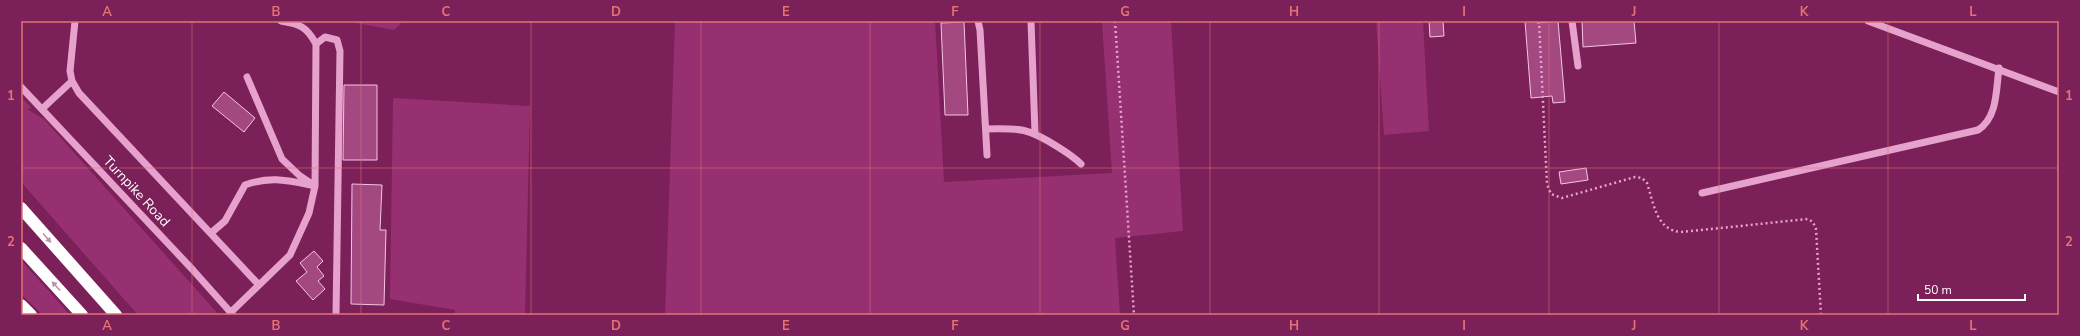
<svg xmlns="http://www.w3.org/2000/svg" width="2080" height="336" font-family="'Nunito Sans',sans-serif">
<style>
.green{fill:#973071}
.building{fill:#a44882;stroke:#f5c5e3}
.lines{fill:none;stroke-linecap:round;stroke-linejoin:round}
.path{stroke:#e6a2cd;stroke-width:2.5;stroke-dasharray:2 3;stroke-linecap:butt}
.minor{stroke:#e6a2cd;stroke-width:7}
.highway{stroke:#fff;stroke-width:12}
.oneway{fill:#bd90ac}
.grid{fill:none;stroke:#e47373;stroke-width:1;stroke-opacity:0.55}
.labels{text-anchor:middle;stroke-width:3;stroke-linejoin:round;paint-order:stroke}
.street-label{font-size:14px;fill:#fff;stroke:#7b2058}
.neatline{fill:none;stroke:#e47373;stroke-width:1.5}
.grid-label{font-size:13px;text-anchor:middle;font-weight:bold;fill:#e47373}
</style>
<rect width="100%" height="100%" fill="#7b2058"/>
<path class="green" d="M345,21h58l-9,9z
M675,21h260l9,161 168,-9 -10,-152h69l12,210 -68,7 5,77h-455z
M1376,21h47l6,110 -45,4z
M21,97l11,11 -5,1 17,10 175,196h-81l-117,-133z
M393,98l137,8 -5,209h-70v-5l-65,-11z
M21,260l49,55h-27l-22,-21z"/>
<path class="building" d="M1429,21h14l1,15 -14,1z
M1525,21h12v2l21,-2 7,81 -12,1 -1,-7 -21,2z
M1582,21h52l2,22 -53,4z
M964,22l4,93h-23l-4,-92z
M344,85h33v75h-34z
M224,92l31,26 -11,14 -32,-26z
M1586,168l2,12 -27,4 -2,-12z
M352,184l30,1 -2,45h6l-2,75 -33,-1z
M314,251l9,10 -6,6 7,9 -6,5 7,8 -12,11 -17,-19 11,-9 -7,-9z"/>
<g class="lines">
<path class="path" d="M1115,21l19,294
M1539,21l8,163 4,10 11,4 73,-21 7,1 5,5c7,21 9,47 34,49l127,-13 5,3 3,7 5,86"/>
<path class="minor" d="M75,21l-5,50 2,10 7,12 180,192
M978,21l2,9 7,125
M1031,21l4,112
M1572,21l6,45
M1868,21l191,71
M316,44l9,-7 12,3 3,11 -4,264
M247,77l35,82 18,17 15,10
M21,87l171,182 41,46
M42,109l30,-28
M986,129c35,-1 42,-1 72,18 8,5 16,10 23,17
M1702,193l276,-63c20,-13 18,-41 21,-62
M211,233l14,-12 20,-36c25,-9 41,-5 66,0
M230,313l60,-58 19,-42 6,-27 1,-142c-9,-17 -16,-20 -35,-23"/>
<path class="highway" d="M21,208l95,107
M21,248l61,67
M21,305l10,10"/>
</g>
<defs><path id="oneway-solid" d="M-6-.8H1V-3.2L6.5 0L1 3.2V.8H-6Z"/></defs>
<g class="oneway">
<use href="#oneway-solid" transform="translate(47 238) rotate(49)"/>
<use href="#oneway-solid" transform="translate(56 286) rotate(-132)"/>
</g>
<path class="grid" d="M192,21v294M361,21v294M531,21v294M701,21v294M870,21v294M1040,21v294M1210,21v294M1379,21v294M1549,21v294M1719,21v294M1888,21v294M21,168h2038"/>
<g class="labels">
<g class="street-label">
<text transform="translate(137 191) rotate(47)" y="5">Turnpike Road</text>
</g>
</g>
<rect width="2080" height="336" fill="none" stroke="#7b2058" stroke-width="44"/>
<path d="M1918 294v6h107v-6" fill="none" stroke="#ffffff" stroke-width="2"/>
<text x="1924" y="294" font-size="12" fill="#ffffff" stroke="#7b2058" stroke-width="3" paint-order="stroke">50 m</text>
<rect x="22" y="22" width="2036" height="292" class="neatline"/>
<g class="grid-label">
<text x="107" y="16">A</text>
<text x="276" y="16">B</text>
<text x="446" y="16">C</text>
<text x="616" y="16">D</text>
<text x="786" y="16">E</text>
<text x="955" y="16">F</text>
<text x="1125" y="16">G</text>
<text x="1294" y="16">H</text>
<text x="1464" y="16">I</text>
<text x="1634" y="16">J</text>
<text x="1804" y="16">K</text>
<text x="1973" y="16">L</text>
<text x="11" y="100">1</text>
<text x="2069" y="100">1</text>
<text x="11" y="246">2</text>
<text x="2069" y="246">2</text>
<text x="107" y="330">A</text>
<text x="276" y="330">B</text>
<text x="446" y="330">C</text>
<text x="616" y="330">D</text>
<text x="786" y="330">E</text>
<text x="955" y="330">F</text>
<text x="1125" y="330">G</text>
<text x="1294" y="330">H</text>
<text x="1464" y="330">I</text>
<text x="1634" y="330">J</text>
<text x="1804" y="330">K</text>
<text x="1973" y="330">L</text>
</g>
</svg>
